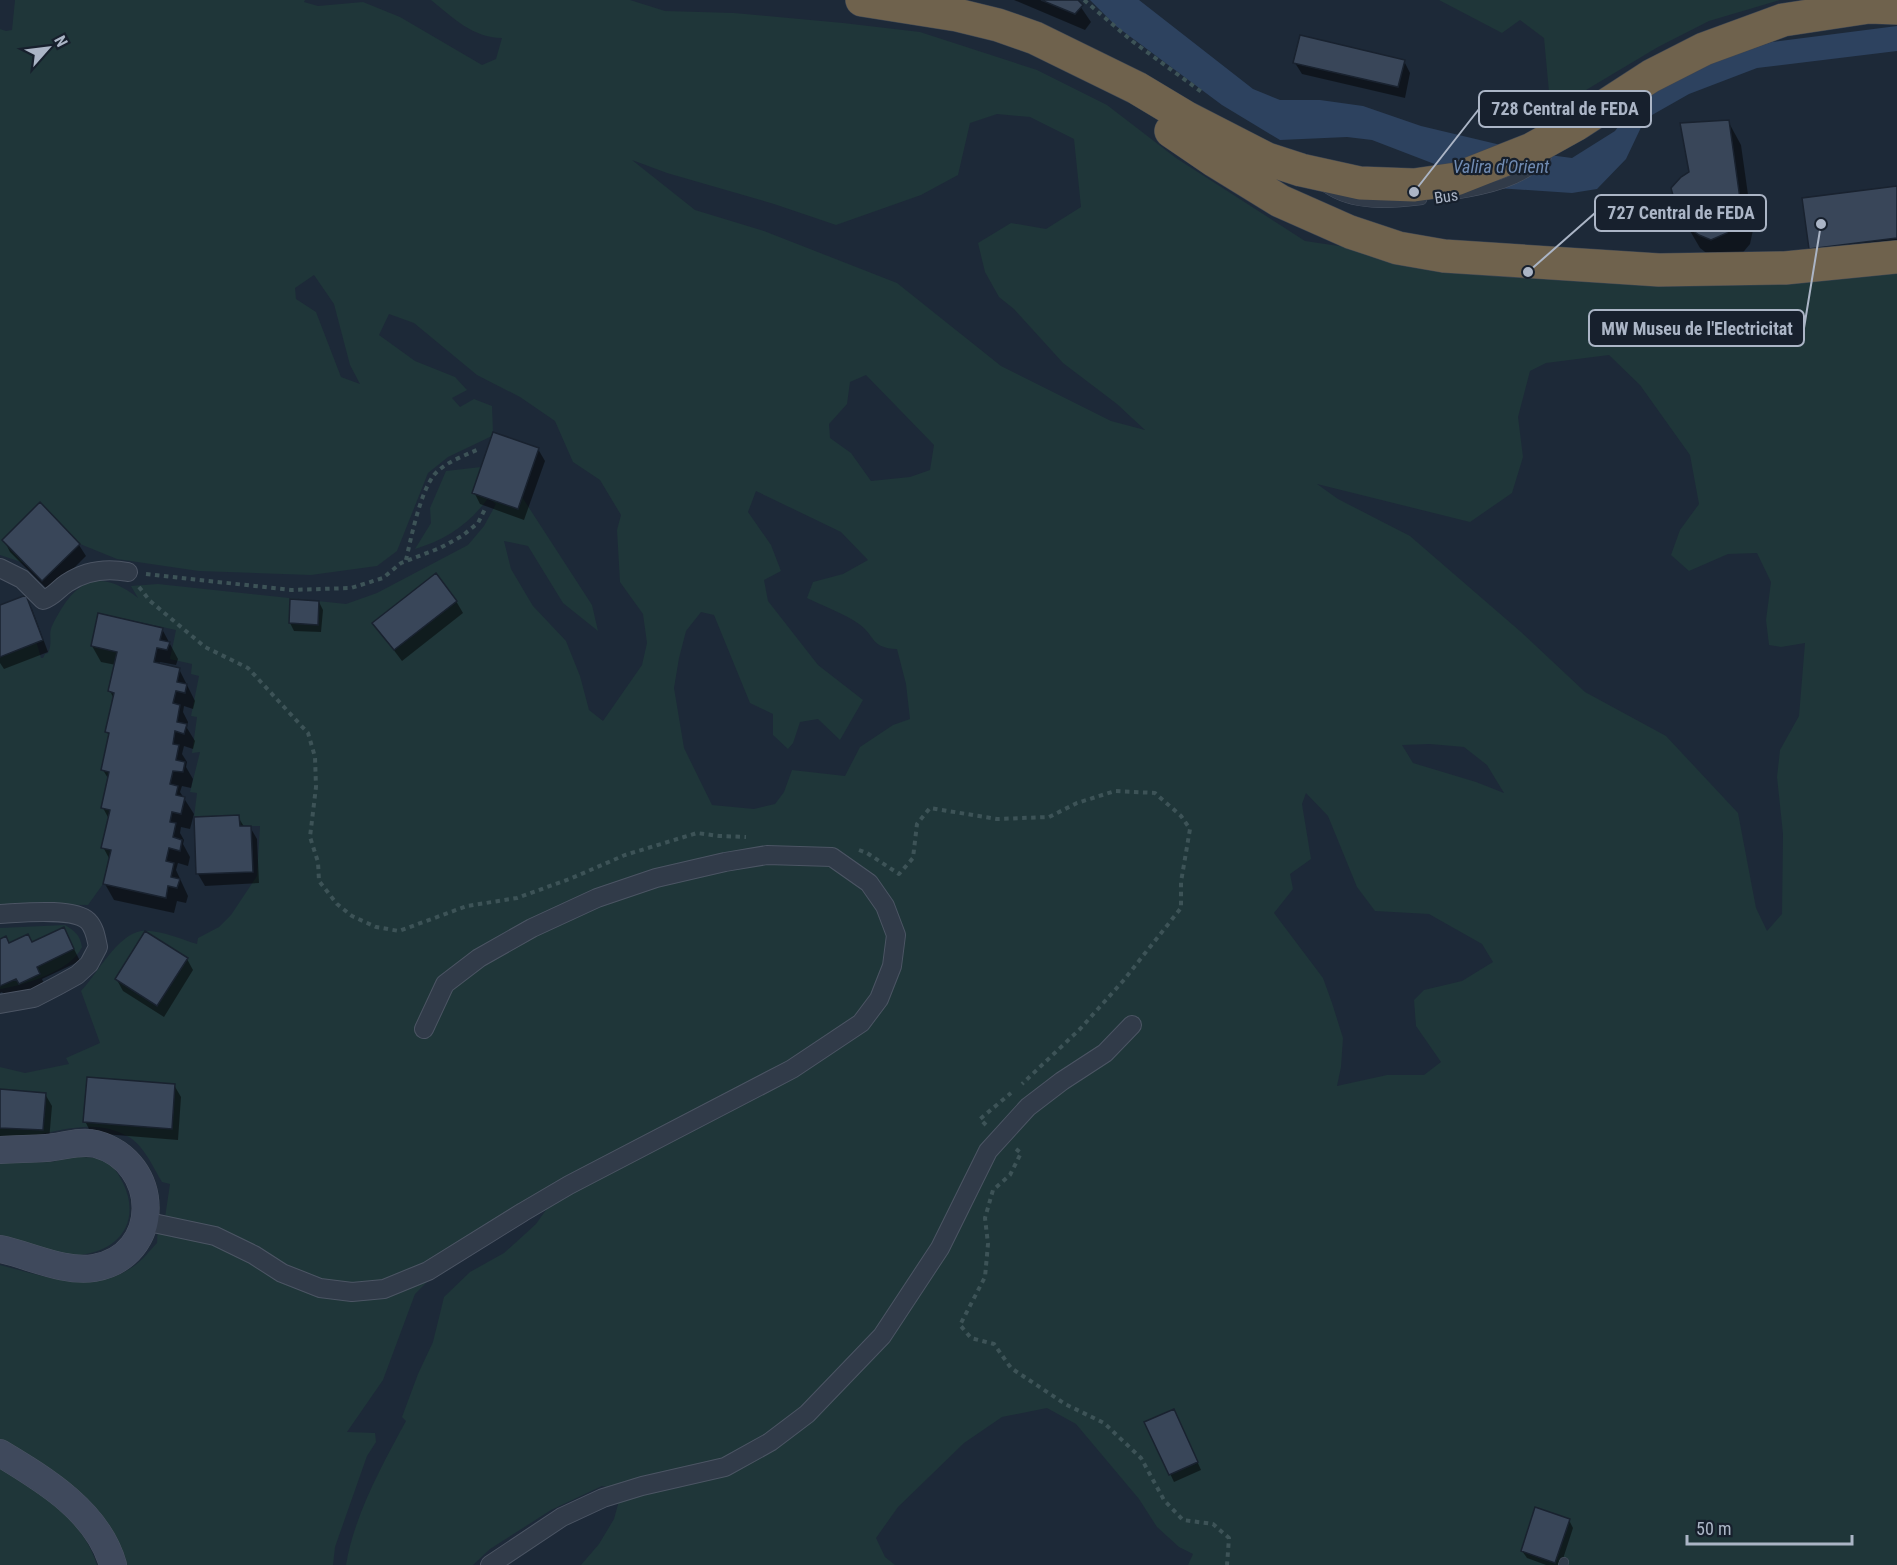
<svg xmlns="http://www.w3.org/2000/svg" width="1897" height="1565" font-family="'Roboto Condensed',sans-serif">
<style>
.green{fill:#1f3639;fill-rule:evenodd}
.water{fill:#2d425f}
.shadow{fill:#0007}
.building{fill:#394659;stroke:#19222f;stroke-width:1.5}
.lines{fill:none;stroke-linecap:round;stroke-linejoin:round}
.lane-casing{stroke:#4c5564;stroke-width:10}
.street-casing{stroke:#4c5564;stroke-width:20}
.secondary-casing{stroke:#4c5564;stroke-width:28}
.highway-casing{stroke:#3c4553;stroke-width:34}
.path{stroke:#3d5357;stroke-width:4;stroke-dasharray:4.5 4.5;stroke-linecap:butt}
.lane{stroke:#313b49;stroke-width:9}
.street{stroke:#313b49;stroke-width:18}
.secondary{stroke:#3f495c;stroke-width:27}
.highway{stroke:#6f624d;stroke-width:33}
.labels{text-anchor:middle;stroke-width:4.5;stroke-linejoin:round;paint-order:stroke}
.street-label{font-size:16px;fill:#abb5c6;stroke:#17202d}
.water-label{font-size:18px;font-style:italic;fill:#708bb2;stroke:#17202d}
.leader{fill:none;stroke:#abb5c6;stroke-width:2}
.callout-dot{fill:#abb5c6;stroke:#17202d;stroke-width:2}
.callout{fill:#17202d;stroke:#abb5c6;stroke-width:2}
.callout-label{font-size:18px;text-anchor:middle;font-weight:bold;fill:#abb5c6}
</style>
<rect width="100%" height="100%" fill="#1d2938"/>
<path class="green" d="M15,0h290l-1,2 14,4 45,-4 37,15 82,48 14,-6 6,-21c-29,0 -50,-21 -71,-38h199l35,11 69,2 109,10 77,9 117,38 70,35 69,53 129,83 183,27 409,-1v1298h-709l5,-11 -14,-7 -22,-20 -18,-28 -63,-75 -29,-16 -45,9 -38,26 -66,64 -22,31 9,19 10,8h-314l18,-21 15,-25 8,-29 -20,-4 -51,24 -61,39 -17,16h-127c8,-49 36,-100 60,-144l-4,-4 16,-43 15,-32 11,-45 26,-25 34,-19 32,-29 12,-17 -91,45 -42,42 -32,86 -36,52 28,1 1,9 -9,14 -32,91 -2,18h-210l-45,-74 -29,-23 -49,-29v-174c45,11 92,31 134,1 9,-6 16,-16 23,-23l1,-19h6l6,-40 -8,-2c-9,-15 -18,-36 -33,-45 -32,-19 -63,-7 -96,-2 -11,2 -22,1 -33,1v-69l25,6 44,-9 -3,-6 34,-15 -19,-52c16,-17 36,-56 60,-60 18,-2 39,8 56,13l1,-6 21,-11 12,-12 26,-39 3,-50h-20l-1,-11 -45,2 3,-24 -7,-1 10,-40 -8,1 5,-36 -6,-1 8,-40 -8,-2 1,-10 -22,-5 6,-29 -78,-17 -7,33 26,6 -9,39 6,2 -9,39 4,1v39l-8,36 9,2 -8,37 9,3 -8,34 -15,21 -88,-1v-248l36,-15 5,17h2l2,-4 3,-1c5,-10 0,-19 4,-27 20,-41 43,-62 86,-28l-7,-12 27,-2 188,20 31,-11 91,-48 16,-19 12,-22 -8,-6c-18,26 -43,42 -73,51l16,-26 -1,-15 16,-37 35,-4 11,-31 -44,21 -20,16 -31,78 -20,15 -66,9 -112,-4 -82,-12 -37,-15 -38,37 -18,-18 -24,-8v-526l6,2 6,-1zM997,114l33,3 44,22 7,68 -35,22 -35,-6 -33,20 7,29 14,25 15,12 49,54 54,41 28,26 -34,-9 -110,-55 -104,-83 -133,-52 -69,-21 -63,-50 35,13 107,31 62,21 85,-30 37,-20 12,-52zM314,275l20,29 16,61 10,19 -19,-7 -25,-65 -20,-13 -1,-11zM389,314l25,9 63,52 43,22 35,24 18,41 27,18 21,35 -4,15 3,52 23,32 4,29 -5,22 -39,56 -14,-11 -9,-34 -14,-35 -33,-35 -22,-37 -7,-28 24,5 35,57 35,28 -6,-26 -70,-108 17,-49 -46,-16 -1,-26 -18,-7 -14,8 -8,-9 15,-8 -12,-13 -40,-16 -36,-26zM1609,355l31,30 50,70 9,49 -19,26 -9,25 18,16 39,-17 29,-1 14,29 -5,38 3,25 12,2 24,-4 -6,73 -19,34 -3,27 6,57 -1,80 -15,17 -11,-23 -18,-95 -72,-77 -81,-44 -64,-60 -111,-96 -72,-37 -21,-15 153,38 42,-29 11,-36 -5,-40 12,-46 16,-8zM866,375l68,70 -4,25 -20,7 -39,4 -20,-28 -21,-15 -1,-14 18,-20 3,-22zM756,491l85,41 27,28 -25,14 -30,8 -6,16c16,8 38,16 52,26 17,12 11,24 38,25l9,35 4,35 -17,6 -33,22 -15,29 -53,-6 -8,22 -9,12 -21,5 -42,-4 -28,-57 -10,-60 5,-30 7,-27 15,-19 13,3 36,88 23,11v21l15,14 5,-6 7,-21 18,-3 22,21 23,-40 -45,-35 -50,-64 -4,-21 17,-9 -10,-26 -23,-33zM1430,744l34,3 23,18 17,28 -28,-11 -63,-19 -11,-18zM1306,793l22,23 29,71 18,24 54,3 53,30 11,18 -31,19 -38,9 -10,10 2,26 25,36 -17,13h-37l-50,11 4,-19 2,-29 -11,-35 -9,-25 -49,-65 19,-24 -3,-15 21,-15 -9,-55z
M1439,0h341l-71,21 -51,26 -72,43 -27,11 -10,-9 -5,-54 -24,-18 -18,13z
M65,925c10,6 15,10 17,22 -11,24 -57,38 -82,42v-61z
M74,1157c10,0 22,0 32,4 7,4 13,14 17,22 19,39 -5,70 -47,72 -28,1 -50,-15 -76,-20v-72l51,-1z
M0,1468c40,24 82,50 97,97h-97z"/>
<path class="water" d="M1090,0h49l114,89 27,11h40l43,6 58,20 113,27 38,5 43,-27 23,-31 56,-31 78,-27 125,-16v25l-140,17 -68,26 -44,25 -19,40 -29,30 -25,4 -75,-5 -125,-48 -25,-3 -67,3 -58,-35 -106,-79z"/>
<path class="shadow" d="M1014,0h62l15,22 -6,8z
M1404,61l6,12 -5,25 -103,-24 -7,-11z
M1728,121l13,24 12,85 -3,14 -10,12 -26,3 -14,-11 -14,-24 4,-51z
M1897,188v67l-78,9 -9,-16z
M538,449l7,12 -21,59 -44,-16 -6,-12z
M4,540l75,5 7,11 -36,36 -40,-40z
M25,597l7,12 16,43 -44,17 -4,-6v-56z
M292,600l27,2 4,8 -2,22 -27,-1 -4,-8z
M456,601l7,12 -61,48 -28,-37z
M162,629l16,30 -2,6 -16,-3 -1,3 20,4 16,32 -2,8 -9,-3 -1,6 5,10 -1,6 8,13 -2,8 -9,-3 -2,8 5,8 -1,5 7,12 -2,9 -9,-2 -2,6 14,22 -4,15 -9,-2 -1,6 4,7 -1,4 7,13 -2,9 -10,-3 -2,7 12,26 -2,7 -9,-2 -3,12 -60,-13 -9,-16 5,-24 -7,-13 6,-28 -6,-11 6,-28 -6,-10 7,-32 -3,-6 7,-33 -4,-8 6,-26 -15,-3 -9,-16z
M238,817l7,11 5,-1 7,12 2,44 -54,3 -7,-12z
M0,940l9,4 61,-3 10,20 -38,18 3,7 -18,9 -3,-5 -18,8 -4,-6 -2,1z
M187,959l6,11 -29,47 -41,-26 -6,-11z
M174,1085l7,12 -3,43 -87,-7 -6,-12z
M0,1090l45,4 7,12 -3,35 -49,-3z
M1178,1418l23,52 -27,12 -28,-59z
M1569,1520l4,8 -12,37h-15l-19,-7 -5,-7z"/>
<path class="building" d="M1041,0h37l5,5 -8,9z
M1300,35l105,25 -7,27 -105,-24z
M1729,120l12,86 -4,14 -10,13 -16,7 -12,-5 -14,-10 -8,-15 -6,-22 10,-11 8,-5 -9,-49z
M1897,186v52l-88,11 -7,-51z
M493,432l46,16 -21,61 -46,-16z
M40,502l40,42 -38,37 -40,-41z
M436,573l21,28 -63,49 -22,-27z
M26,595l17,45 -43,17v-52z
M290,599l29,2 -1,24 -29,-2z
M98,613l65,15 -3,12 10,2 -3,8 -10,-2 -3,14 26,6 -3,14 10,2 -2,9 -9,-2 -3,12 7,2 -3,17 10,2 -3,10 -9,-3 -2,13 6,1 -3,15 9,2 -2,10 -10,-1 -3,13 8,2 -2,9 9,2 -4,17 -9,-2 -2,10 6,1 -3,14 9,3 -2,11 -11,-3 -3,13 8,2 -3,14 9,2 -3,9 -9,-2 -2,12 -63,-14 8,-34 -10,-2 9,-38 -9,-2 8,-36 -8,-2 8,-37 -4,-1 9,-39 -6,-2 9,-39 -26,-6z
M239,815l1,11h11l2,46 -57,2 -2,-57z
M64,927l10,22 -37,18 3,7 -21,10 -3,-5 -16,7v-47l6,-3 3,7 19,-9 4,8z
M145,931l43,27 -31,48 -42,-27z
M87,1077l88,7 -3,45 -89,-7z
M0,1089l46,4 -3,37 -43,-2z
M1174,1409l24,53 -29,13 -25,-53z
M1535,1507l35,12 -15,44 -34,-12z"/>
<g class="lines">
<g class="lane-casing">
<path id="lane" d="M1326,188c27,19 64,16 96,12
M1453,195c33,-5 70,-13 94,-38
M1563,1565l1,-3"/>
</g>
<g class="street-casing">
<path id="street" d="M0,568l22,11 21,21c10,-3 15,-11 24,-17 18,-12 40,-15 61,-11
M0,914c21,-1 73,-7 88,7 7,7 8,17 10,26l-9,17 -12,11 -20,11 -23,12 -34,6
M144,1221l71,15 39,19 28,18 38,15 32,4 32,-3 44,-18 95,-59 46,-27 223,-116 69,-46 18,-24 13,-33 4,-31 -11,-29 -16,-23 -37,-26 -65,-2 -42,7 -69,16 -59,20 -65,30 -53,30 -34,26 -21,45
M490,1565l72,-48 41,-19 39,-12 83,-19 45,-25 37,-28 75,-78 58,-88 48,-97 40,-44 34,-26 43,-28 27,-28"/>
</g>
<g class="secondary-casing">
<path id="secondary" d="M0,1150c15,-1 31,-1 46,-2 16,-1 34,-8 50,-4 66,18 67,112 -2,124 -29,5 -65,-13 -94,-19
M0,1453c45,27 98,59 113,112"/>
</g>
<g class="highway-casing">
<path id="highway" d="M862,0l95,15 41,10 37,13 102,50 50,30 80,41 34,11 59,13 54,2 42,-6 76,-30 45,-25 74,-48 53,-27 79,-29 86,-13 28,1
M1171,131l44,30 65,40 70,31 48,16 46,8 215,14 126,-2 112,-11"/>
</g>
<path class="path" d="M1084,0l48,41 71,52
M406,560c5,-22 14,-67 28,-85 11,-13 30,-19 45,-26
M146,574l145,16 60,-2 32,-10 18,-15 39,-15 22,-12 16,-13 7,-14
M139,587l11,14 55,46 43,21 60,65 7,24 1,30 -6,50 8,25 1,19 18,23 15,12 24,11 23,4 68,-25 50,-8 55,-20 53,-23 72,-22 22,3 27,1
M859,850l8,3 32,21 14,-16 4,-34 13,-16 67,11 52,-2 28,-14 38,-12 40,2 26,23 9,13 -9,53v26l-58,73 -43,48 -58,55
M986,1125l-6,-6 31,-26
M1016,1149l5,4 -11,22 -17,15 -8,28 3,26 -3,33 -25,48 11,13 23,6 17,24 54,36 39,19 37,35 23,42 19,20 30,4 16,14 -2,27"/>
<use href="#lane" class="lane"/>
<use href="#street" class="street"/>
<use href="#secondary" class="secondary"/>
<use href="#highway" class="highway"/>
</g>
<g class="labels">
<g class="street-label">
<text transform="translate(1446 196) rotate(-9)" y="6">Bus</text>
</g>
<g class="water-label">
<text x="1501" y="173">Valira d'Orient</text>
</g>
</g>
<path class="leader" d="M1414 192L1479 109M1528 272L1595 213M1821 224L1804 328"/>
<g class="callout-dot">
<circle cx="1414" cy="192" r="6"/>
<circle cx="1528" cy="272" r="6"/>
<circle cx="1821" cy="224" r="6"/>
</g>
<g class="callout">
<rect x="1479" y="91" width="172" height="36" rx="6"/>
<rect x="1595" y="195" width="171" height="36" rx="6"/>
<rect x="1589" y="310" width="215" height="36" rx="6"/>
</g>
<g class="callout-label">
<text x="1565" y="115">728 Central de FEDA</text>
<text x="1681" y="219">727 Central de FEDA</text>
<text x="1697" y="335">MW Museu de l'Electricitat</text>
</g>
<g transform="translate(48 48) rotate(62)" stroke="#17202d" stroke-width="4.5" paint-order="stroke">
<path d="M0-4.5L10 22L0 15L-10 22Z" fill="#abb5c6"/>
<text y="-9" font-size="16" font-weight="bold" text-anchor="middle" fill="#abb5c6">N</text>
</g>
<path d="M1687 1535v9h165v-9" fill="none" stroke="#abb5c6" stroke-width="3"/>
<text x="1696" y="1535" font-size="18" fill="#abb5c6" stroke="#17202d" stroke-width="4.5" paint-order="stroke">50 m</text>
</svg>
